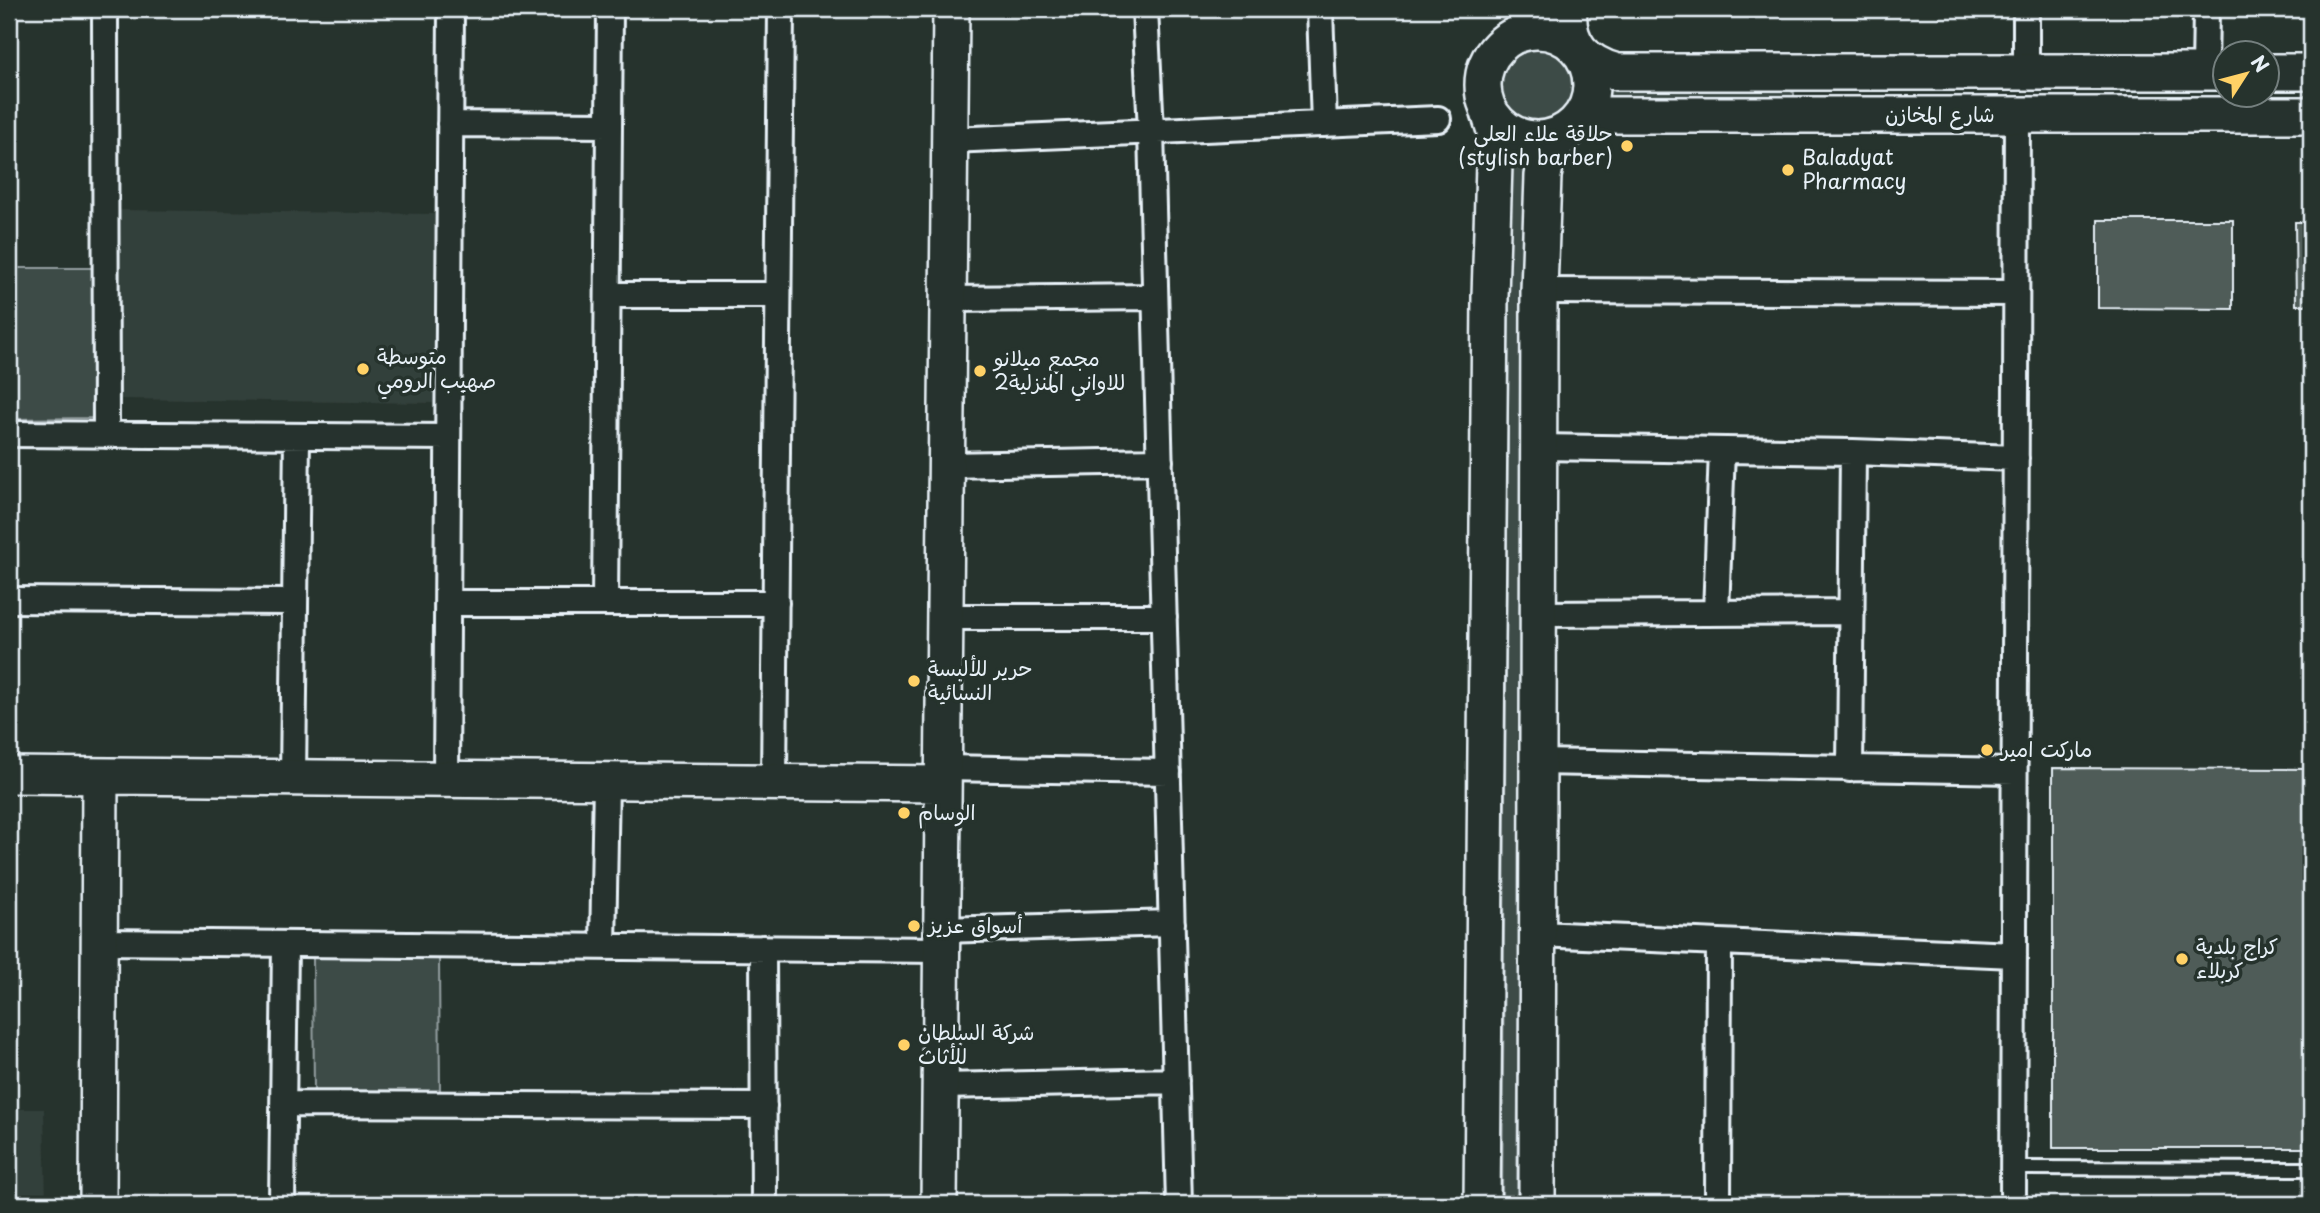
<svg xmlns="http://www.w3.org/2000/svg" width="2320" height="1213" font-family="'Playpen Sans','Playpen Sans Arabic',sans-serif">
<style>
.built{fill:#333f3a}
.green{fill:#3e4b47;stroke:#939ea0;stroke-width:2}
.building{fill:#505c59;stroke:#e8f1f8;stroke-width:2}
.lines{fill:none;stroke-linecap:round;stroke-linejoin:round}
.lane-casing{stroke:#e8f1f8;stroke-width:18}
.street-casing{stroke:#e8f1f8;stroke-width:30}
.secondary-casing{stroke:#e8f1f8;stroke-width:40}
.lane{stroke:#26332d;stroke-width:12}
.street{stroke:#26332d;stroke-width:24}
.secondary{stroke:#26332d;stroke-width:35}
.poi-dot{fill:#ffd166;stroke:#26332d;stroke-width:2.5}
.labels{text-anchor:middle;stroke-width:7;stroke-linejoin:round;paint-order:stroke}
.street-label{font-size:21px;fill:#e8f1f8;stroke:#26332d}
.poi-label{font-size:21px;fill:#e8f1f8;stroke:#26332d;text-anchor:start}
</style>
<rect width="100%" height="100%" fill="#26332d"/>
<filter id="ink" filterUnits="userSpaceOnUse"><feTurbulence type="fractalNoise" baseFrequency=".0143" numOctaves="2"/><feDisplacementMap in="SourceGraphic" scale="14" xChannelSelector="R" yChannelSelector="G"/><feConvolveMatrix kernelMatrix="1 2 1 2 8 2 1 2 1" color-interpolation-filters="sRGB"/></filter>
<g filter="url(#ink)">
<path class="built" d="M119,210l316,4 -2,189 -316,-4z
M9,1109h35l2,95h-37z"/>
<path class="green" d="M1501 85a37 37 0 1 1 74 0a37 37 0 1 1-74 0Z
M1614,89l175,1 5,3v5l-183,1 -6,-2 1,-5z
M1510,143l21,5 -5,15 -9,1041h-15z
M9,268h84l3,150 -87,1z
M313,958h126l1,137 -126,1z"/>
<path class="building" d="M2098,220h135v89l-135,-1z
M2295,222h16v83h-15z
M2053,768l258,1v379h-258z"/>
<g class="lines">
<g class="lane-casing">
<path id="lane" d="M2013,1168l298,1"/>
</g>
<g class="street-casing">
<path id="street" d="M105,9l1,426
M1145,9l6,122 28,1073
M1320,9l4,115
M2026,72v-63
M2205,72l1,-63
M450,124l159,1
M950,140l488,-21
M1539,291l477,2
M608,295h170
M948,299l207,-2
M9,434l439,3
M1539,447l314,5 163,6
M947,465l213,-4
M9,600l286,2
M448,603h328
M605,603l5,-594
M1716,613l6,-163
M1539,614l312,-2
M945,617h219
M1538,762l476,9
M944,768l224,4
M1850,769l3,-317
M293,778l4,-342
M446,779l5,-770
M774,782l7,-773
M942,930l230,-7
M1538,934l476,21
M99,942l843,8
M603,947l3,-166
M763,948l1,256
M941,1086l235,-5
M284,1104l480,2
M282,1204l3,-260
M1718,1204l1,-262
M2013,1204l4,-1089"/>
</g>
<g class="secondary-casing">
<path id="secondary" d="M1569,9c-3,34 15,54 48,63h609
M1483 85a54 54 0 1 1 108 0a54 54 0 1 1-108 0Z
M2268,72h43
M9,775l934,9
M98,1204l2,-428
M939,1204l12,-1195
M1482,1204l8,-907 5,-166 -7,-22
M1537,1204l2,-913 4,-115c5,-34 30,-58 64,-61h704"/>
</g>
<use href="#lane" class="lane"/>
<use href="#street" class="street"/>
<use href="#secondary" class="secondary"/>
</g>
</g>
<g class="poi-dot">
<circle cx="1627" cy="146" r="7"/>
<circle cx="1788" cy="170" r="7"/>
<circle cx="363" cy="369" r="7"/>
<circle cx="980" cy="371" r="7"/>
<circle cx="914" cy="681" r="7"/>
<circle cx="1987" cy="750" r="7"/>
<circle cx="904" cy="813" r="7"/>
<circle cx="914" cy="926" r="7"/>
<circle cx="2182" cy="959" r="7"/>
<circle cx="904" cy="1045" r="7"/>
</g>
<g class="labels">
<g class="street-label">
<text x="1940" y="122">شارع المخازن</text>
</g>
<g class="poi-label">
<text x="1613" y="141" text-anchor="end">حلاقة علاء العلي<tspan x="1613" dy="24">(stylish barber)</tspan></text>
<text x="1802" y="165">Baladyat<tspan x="1802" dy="24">Pharmacy</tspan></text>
<text x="377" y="364">متوسطة<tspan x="377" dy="24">صهيب الرومي</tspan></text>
<text x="994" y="366">مجمع ميلانو<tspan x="994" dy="24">للاواني المنزلية2</tspan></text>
<text x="928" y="676">حرير للألبسة<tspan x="928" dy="24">النسائية</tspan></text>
<text x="2001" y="757">ماركت امير</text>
<text x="918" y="820">الوسام</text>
<text x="928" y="933">أسواق عزيز</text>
<text x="2196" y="954">كراج بلدية<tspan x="2196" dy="24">كربلاء</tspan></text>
<text x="918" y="1040">شركة السلطان<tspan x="918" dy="24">للأثاث</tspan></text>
</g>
</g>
<rect width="2320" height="1213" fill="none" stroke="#26332d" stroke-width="35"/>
<rect x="18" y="18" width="2285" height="1178" fill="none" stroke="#e8f1f8" stroke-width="2.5" filter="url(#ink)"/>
<g transform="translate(2246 74) rotate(54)"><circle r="33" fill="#26332d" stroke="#747f7e" stroke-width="2"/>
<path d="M0-5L12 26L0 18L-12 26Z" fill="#ffd166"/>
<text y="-10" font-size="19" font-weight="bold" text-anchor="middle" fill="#e8f1f8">N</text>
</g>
</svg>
